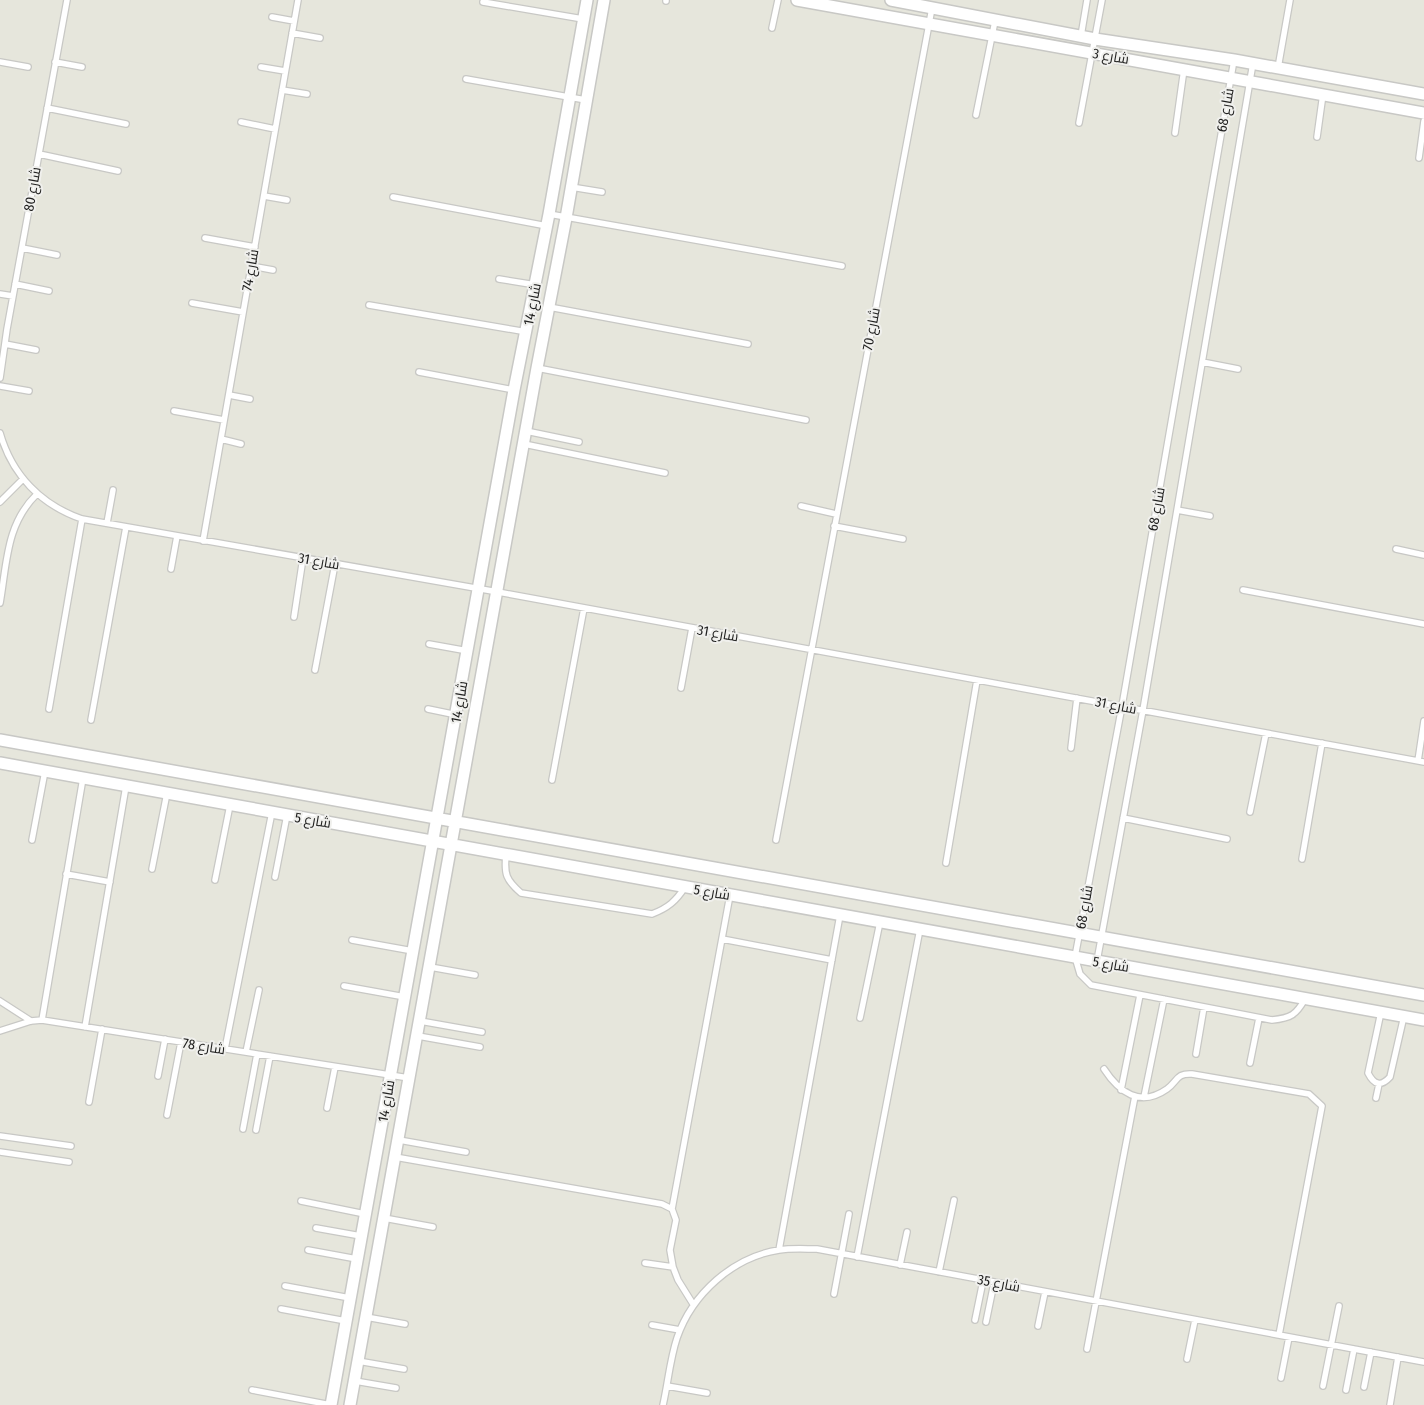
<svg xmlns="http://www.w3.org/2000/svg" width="1424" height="1405" font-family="'Fira Sans Condensed',Cairo,sans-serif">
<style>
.built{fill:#e6e6dc}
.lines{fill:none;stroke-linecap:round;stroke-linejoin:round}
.service-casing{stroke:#c8c8c5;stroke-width:8}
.minor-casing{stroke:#c8c8c5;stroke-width:14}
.service{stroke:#fff;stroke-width:5.5}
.minor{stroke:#fff;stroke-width:11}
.labels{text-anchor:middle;stroke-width:4;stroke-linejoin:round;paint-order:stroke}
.street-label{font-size:14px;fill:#212120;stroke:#f0f0ed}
</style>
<rect width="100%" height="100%" fill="#f0f0ed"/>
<path class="built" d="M0,0h1424v1405h-1424z"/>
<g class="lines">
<g class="service-casing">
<path id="service" d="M666,1v-1
M483,2l100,17
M272,17l22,4
M772,28l6,-28
M292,33l28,5
M1081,36l6,-36
M1234,60l-112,646 -47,251 5,17 11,11 181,35c19,-2 24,-5 33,-21
M0,62l28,5
M55,62l27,5
M261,67l24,4
M1278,68l12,-68
M466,79l120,21
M282,90l25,4
M47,108l79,16
M976,115l19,-94
M241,122l34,7
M1079,123l23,-123
M1175,133l9,-64
M1317,137l6,-43
M39,154l79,17
M1419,158l5,-37
M571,187l31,5
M264,196l23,4
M393,197l154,29
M549,214l293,52
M205,238l50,9
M22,248l35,7
M251,266l22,4
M499,279l37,6
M15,284l34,7
M0,294l13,2
M192,303l51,9
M369,305l158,27
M549,307l199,37
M5,344l31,6
M1202,362l36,7
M537,368l269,52
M419,372l95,18
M0,378l7,-49 60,-329
M0,386l29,5
M229,395l21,4
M174,411l50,9
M526,431l53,11
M0,433c12,42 41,72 82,86l416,73 926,170
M221,439l20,5
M524,444l141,29
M0,502l23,-23
M801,506l35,8
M1177,510l33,6
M107,523l6,-33
M834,526l69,13
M203,541l95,-541
M1396,549l28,6
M171,569l6,-33
M1243,590l181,34
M0,603c7,-40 6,-79 37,-109
M294,617l9,-59
M429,644l39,7
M315,670l20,-106
M681,688l11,-60
M49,709l33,-190
M428,709l29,6
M91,720l35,-193
M1071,748l6,-50
M1418,761l6,-40
M552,780l32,-172
M1250,812l16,-79
M1123,818l104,21
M32,840l13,-69
M776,840l156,-832
M506,855c-2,19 0,25 15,38l131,21c16,-6 24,-13 33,-27
M1302,859l20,-116
M946,863l31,-183
M152,869l15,-76
M66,874l44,8
M275,877l12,-62
M215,880l15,-75
M722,939l110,21
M352,940l61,11
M1097,961l46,-251 110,-647
M430,967l45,8
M344,986l61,11
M0,1001l31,20
M1381,1012l-13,61c6,12 13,14 22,4l14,-61
M860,1018l20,-96
M42,1020l41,-242
M420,1021l62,11
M85,1027l41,-241
M0,1031l31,-10 11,-1 367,58
M418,1036l62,11
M225,1049l47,-237
M246,1052l13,-62
M1196,1054l8,-47
M1250,1063l9,-45
M1104,1069c15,23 36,39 63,20 11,-8 9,-16 25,-15l117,20 13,12 -43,229
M158,1076l7,-37
M1121,1090l19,-95
M1144,1097l20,-98
M1376,1098l3,-14
M89,1102l13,-73
M327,1108l8,-41
M167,1115l14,-73
M243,1129l14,-75
M256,1130l14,-74
M0,1136l71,10
M399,1140l67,12
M0,1152l69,10
M395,1157l267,47 10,5 4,11 -6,30 3,17 5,13 15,24
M301,1201l64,13
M672,1209l58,-314
M384,1218l49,9
M316,1228l45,8
M308,1250l49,9
M779,1250l61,-335
M857,1257l63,-328
M645,1263l28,4
M900,1265l7,-33
M939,1272l15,-72
M285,1286l65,12
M834,1294l15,-80
M281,1309l65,12
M366,1317l39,7
M975,1320l8,-39
M986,1322l8,-39
M652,1325l28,5
M1038,1326l7,-34
M1087,1349l48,-253
M1187,1359l8,-39
M358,1361l46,8
M1281,1378l8,-41
M355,1381l41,7
M667,1386l40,7
M1323,1386l16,-80
M1364,1387l7,-35
M252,1390l79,15
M1346,1390l8,-41
M663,1405c5,-22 7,-46 14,-67 15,-44 56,-81 102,-88 12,-2 26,-1 38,-1l607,113
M1390,1405l8,-48"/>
</g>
<g class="minor-casing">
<path id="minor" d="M797,0l627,113
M891,0l204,39 139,21 190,34
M0,740l1424,255
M0,763l1424,257
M331,1405l183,-1015 35,-176 38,-214
M350,1405l187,-1037 29,-150 38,-218"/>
</g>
<use href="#service" class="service"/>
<use href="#minor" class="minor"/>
</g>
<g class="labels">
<g class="street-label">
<text transform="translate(1111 56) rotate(10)" y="5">شارع 3</text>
<text transform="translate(1225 110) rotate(-80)" y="5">شارع 68</text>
<text transform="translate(32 189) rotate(-80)" y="5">شارع 80</text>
<text transform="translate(250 270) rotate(-80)" y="5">شارع 74</text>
<text transform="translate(532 304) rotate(-79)" y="5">شارع 14</text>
<text transform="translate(871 329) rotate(-79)" y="5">شارع 70</text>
<text transform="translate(1156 509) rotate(-80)" y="5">شارع 68</text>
<text transform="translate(319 561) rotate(10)" y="5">شارع 31</text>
<text transform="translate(718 633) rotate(10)" y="5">شارع 31</text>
<text transform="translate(459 702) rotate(-80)" y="5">شارع 14</text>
<text transform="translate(1116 705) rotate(11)" y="5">شارع 31</text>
<text transform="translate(313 820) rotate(10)" y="5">شارع 5</text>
<text transform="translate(712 892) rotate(10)" y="5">شارع 5</text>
<text transform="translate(1084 907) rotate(-80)" y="5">شارع 68</text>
<text transform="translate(1111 964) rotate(10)" y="5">شارع 5</text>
<text transform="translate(204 1046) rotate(9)" y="5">شارع 78</text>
<text transform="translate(386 1101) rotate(-80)" y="5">شارع 14</text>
<text transform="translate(999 1283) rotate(11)" y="5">شارع 35</text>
</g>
</g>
</svg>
